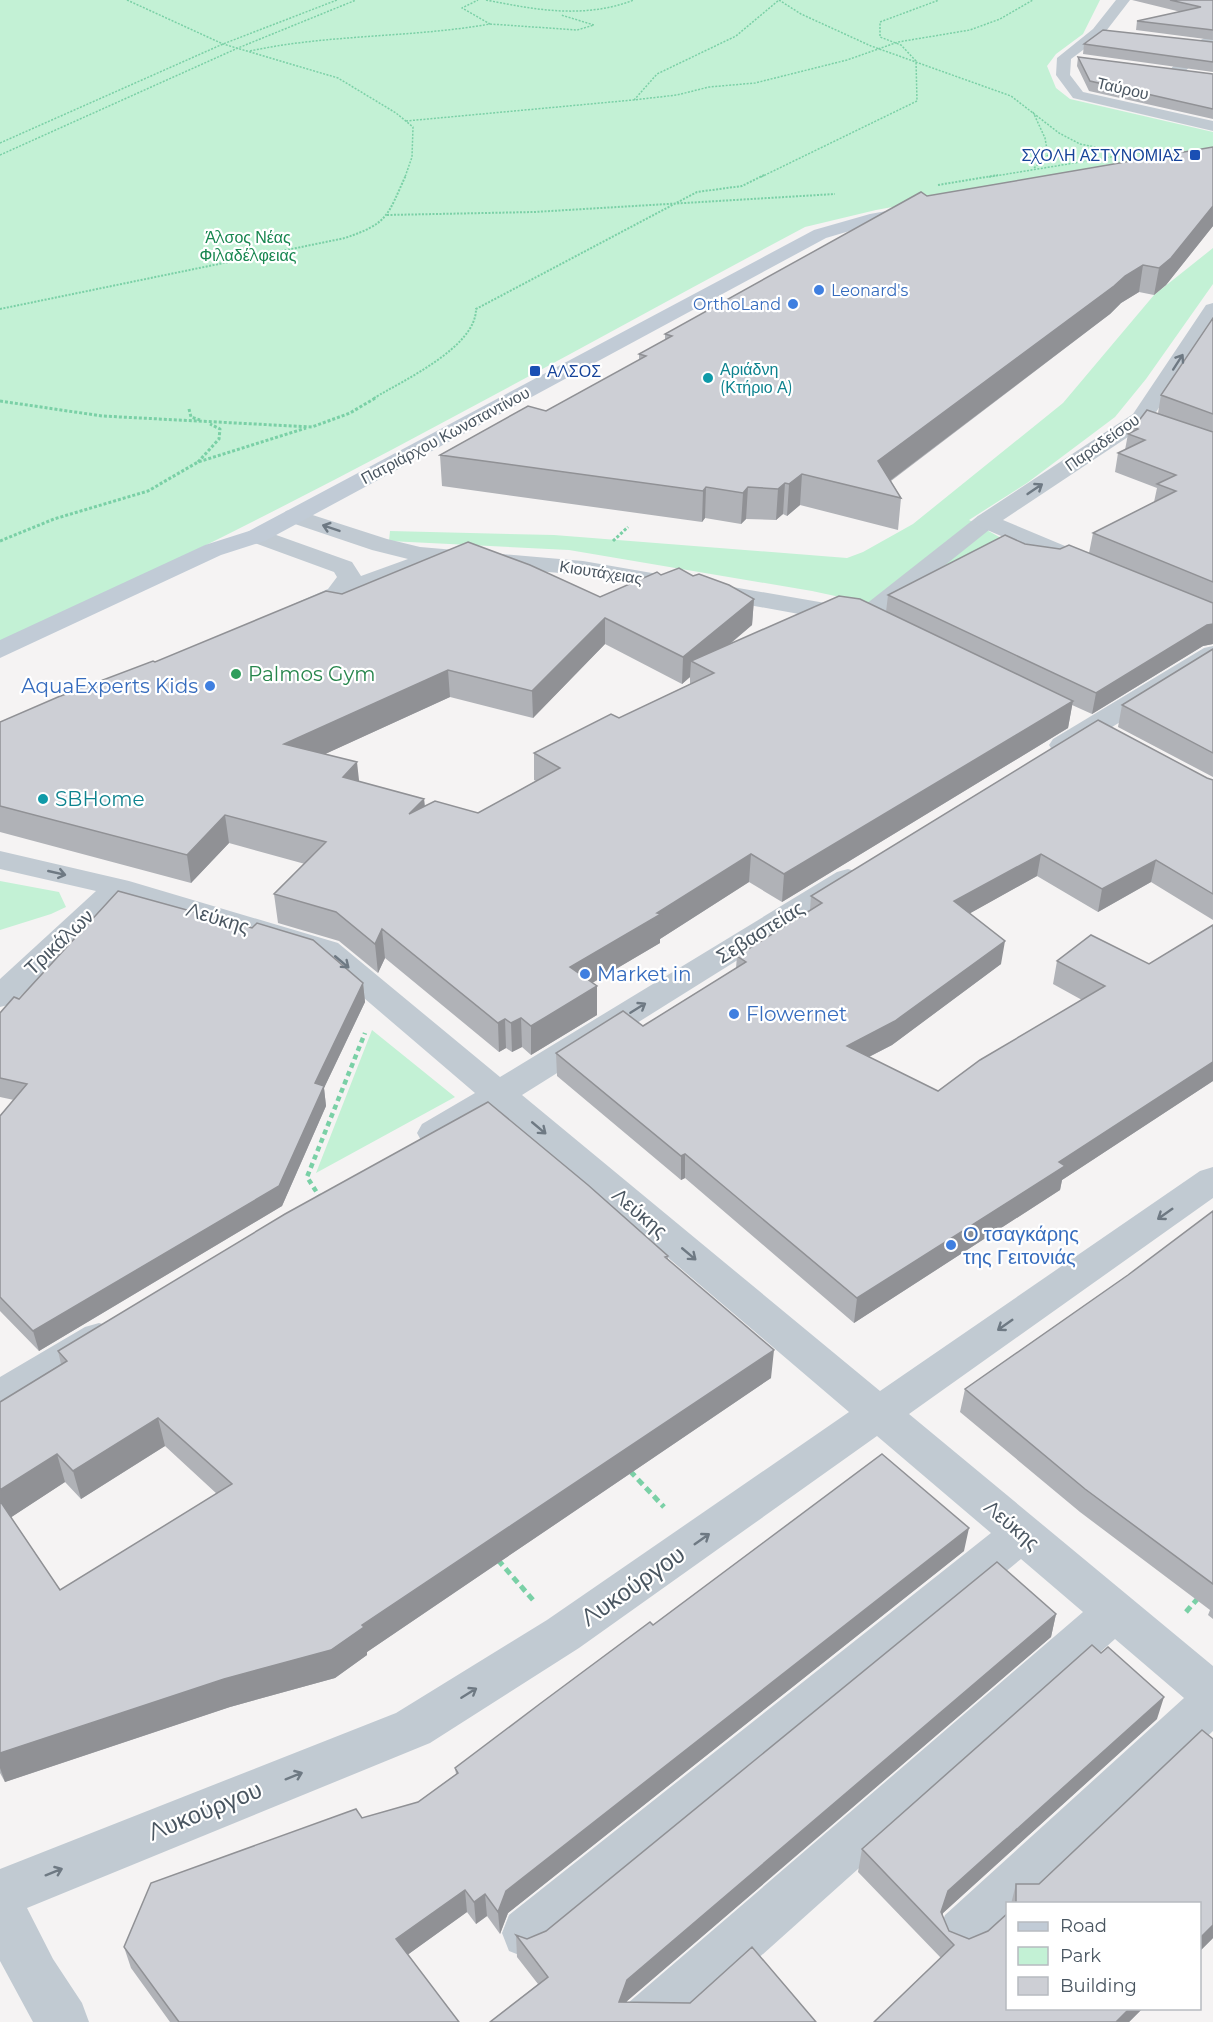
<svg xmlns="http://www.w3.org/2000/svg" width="1213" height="2022" font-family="Montserrat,sans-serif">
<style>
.green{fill:#c3f1d5}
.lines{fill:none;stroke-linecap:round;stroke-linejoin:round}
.path-far4{stroke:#7ad0a6;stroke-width:1.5;stroke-dasharray:2 1.5;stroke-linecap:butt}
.path-far3{stroke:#7ad0a6;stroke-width:2;stroke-dasharray:2 1.5;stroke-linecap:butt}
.path-far2{stroke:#7ad0a6;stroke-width:3;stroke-dasharray:3 2;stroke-linecap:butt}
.path-far1{stroke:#7ad0a6;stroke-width:4.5;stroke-dasharray:5 4;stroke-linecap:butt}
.path{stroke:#7ad0a6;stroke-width:5;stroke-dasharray:7 4.5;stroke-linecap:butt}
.pedestrian{fill:#c1cad2;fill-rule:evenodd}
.minor{fill:#c1cad2;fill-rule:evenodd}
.secondary{fill:#c1cbd6;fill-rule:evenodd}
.wall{fill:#b0b2b7;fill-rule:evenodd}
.shaded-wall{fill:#909195}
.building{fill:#cdcfd5;stroke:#909195;stroke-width:1.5}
.oneway{stroke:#6e7983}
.transit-dot{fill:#1a4fb4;stroke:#fff;stroke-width:2}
.shop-dot{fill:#3f7fe0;stroke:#fff;stroke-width:2}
.culture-dot{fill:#0f9aa8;stroke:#fff;stroke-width:2}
.leisure-dot{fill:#2e9e5b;stroke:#fff;stroke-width:2}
.labels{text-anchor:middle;stroke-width:4.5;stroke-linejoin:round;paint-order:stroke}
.far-street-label{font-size:16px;fill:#4a5661;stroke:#fff}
.far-transit-label{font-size:16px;fill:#164399;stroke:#fff;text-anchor:end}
.far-park-label{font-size:16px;fill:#17864f;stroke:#fff}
.far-shop-label{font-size:16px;fill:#366cbe;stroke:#fff;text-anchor:start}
.far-culture-label{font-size:16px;fill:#0d838f;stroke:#fff;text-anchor:start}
.leisure-label{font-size:20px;fill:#27864d;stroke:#fff;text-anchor:start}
.shop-label{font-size:20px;fill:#366cbe;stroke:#fff;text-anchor:start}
.culture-label{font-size:20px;fill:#0d838f;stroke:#fff;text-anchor:start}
.street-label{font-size:20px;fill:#4a5661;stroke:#fff}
.near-street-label{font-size:24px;fill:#4a5661;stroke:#fff}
</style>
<rect width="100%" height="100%" fill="#f5f3f3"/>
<path class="green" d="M0,0h1100l-17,34 -27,20 -9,12 9,22 14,11 143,33v17l-337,61 -71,17c-266,142 -529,293 -805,415z
M1213,248v36l-67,95 -31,38 -88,66 -58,37 32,18 -110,70 -79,-17 -243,-41 -180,-9 1,-10 164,4 293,23 16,-6 50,-28 150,-121 91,-108z
M0,881l59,11 7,15 -15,7 -51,16z
M372,1030l83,67 -139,76z"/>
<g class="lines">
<path class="path-far4" d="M127,0l96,44 115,34 58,35 17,14 -1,30 -7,20
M486,0c51,10 98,19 148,0
M779,0l22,14 70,32 140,50 48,37 21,11 40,8 53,3
M490,24l87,6 17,-5 -33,-10
M250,51c79,-17 160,-13 240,-27l-28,-16 16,-8
M634,100l23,-26 79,-38 43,-36
M1033,112l12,26 3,17 -15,14
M406,121l227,-21 44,-5 32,-8 46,-4 92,-23 51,-18 72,-12 30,-11 33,-19
M0,143l223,-99 114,-44
M0,155l238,-107 118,-48
M761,177l156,-76 -1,-40 -15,-16 -21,-8v-15l59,-22
M989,177l146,-24"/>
<path class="path-far3" d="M938,185l60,-10
M387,215l147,-3 301,-18
M0,309l345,-71c44,-15 42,-22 61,-63
M374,398c30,-18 102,-51 102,-89l221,-117 45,-6 22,-11"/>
<path class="path-far2" d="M0,401l102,15 210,11 38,-14 27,-16
M189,409l2,8 9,3
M198,462l21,-23 1,-10 -10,-5
M0,541l54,-22 94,-28 50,-29 108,-34
M613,541l15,-14"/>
<path class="path-far1" d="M321,1199l-14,-22 58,-144"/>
<path class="path" d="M630,1471l34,36
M498,1560l35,40
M1186,1612l13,-15"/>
<path class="pedestrian" d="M986,514l8,2 4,5 -4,5 -120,96 -9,3 -9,-3 -4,-5 4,-5 122,-96z"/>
<path class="minor" d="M1116,0h14l-27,35 -32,24 -1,16 13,17 130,29v10l-140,-33 -17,-23 1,-17 36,-29z
M1213,33v11l-60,59h-10l-3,-3 3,-3 54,-55z
M1213,303v21l-64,99 -146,97 98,41 3,5 -3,5 -9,2 -9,-2 -105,-45 -4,-5 4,-5 155,-102 73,-109z
M294,509l93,30 33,8 163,14 271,47 9,3 4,5 -4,5 -9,3 -271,-49 -139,-12 -33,10 -113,46 -9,-3 -4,-5 4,-5 39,-17 9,-12 -3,-5 -85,-31 -4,-5 4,-5h16l87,31 9,14 47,-17 -36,-9 -86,-29 -4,-5 4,-5z
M1213,646v19l-140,86 -10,2 -10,-2 -4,-6 4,-6 151,-91z
M0,851l129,30 209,62 162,134 337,-205 11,-3 11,3 4,6 -4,6 -337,211 358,296 320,-220 13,-4v31l-304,216 304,252v65l-182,173h-23v22l-27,25 -18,7 -18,-7 -7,-18 7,-18 239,-217 -69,-59 -428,383h-66l7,-19 455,-391 -62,-53 -476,392 -18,7 -18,-7 -7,-18 7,-18 482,-382 -114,-97 -298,212 -149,95 -403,165 26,51 29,44 7,19h-56l-33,-61v-92l396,-156 151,-93 302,-208 -353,-301c-22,14 -47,38 -74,31l-5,-9 5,-9 53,-31 -159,-136 -192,-59 -112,106 -12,3v-28l96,-88 -96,-22z
M99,1323l14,4 6,11 -6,11 -99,59 -14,5v-36l85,-50z"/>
<path class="secondary" d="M919,205l9,5 -3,4 -52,10 -47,14 -561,303 -44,14 -221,103v-18l205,-95 44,-14 565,-301 56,-16z"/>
</g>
<path class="wall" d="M1132,0h81v40l-77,-10 1,-9 44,-9z
M1213,42v30l-130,-18 1,-10z
M1078,57l135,17v45l-124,-28 -12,-25z
M1213,147v79l-47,59 -12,10 -15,-3 -18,11 -11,11 -219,167 10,17 -3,32 -98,-25 -13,11 -4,-2 -7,6 -30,-1 -5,5 -36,-6 -3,4 -260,-36 -2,-31 106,-44 93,-51v-6l26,-14v-6l262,-138z
M1213,318v326l-10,2 -111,68 -20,-9 -4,23 -286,174 -33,-20 -89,57v4l-68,40 5,32 -66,40 -9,-8 -10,5 -6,-4 -7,4 -114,-94 -7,15 -39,-32 -61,-18 -4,-29 31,-30 -76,-21 -38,40 -191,-51v-110l155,-60 187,-68 258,3 61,-22 32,1 61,23 -2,26 -23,20 157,-33 2,-17 137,-51 64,9 4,-20 61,-31 3,-14 -42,-16 3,-19 7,-3 3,-16 5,-3 1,-4 24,-14 3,-18zM605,644l77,40 8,-7v7l-71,34 -85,35v27l2,1 -58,32 -53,-7 -1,-7 -65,-17 -34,-28 125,-57 83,21z
M1213,649v128l-95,-50 4,-22z
M1207,778l6,2v140l-62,-38 -53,30 -61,-36 -67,37 31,51 -109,81 -23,12 69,34 144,-91 -29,-16 4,-23 92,3 64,-39v156l-151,99 -2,10 -206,133 -169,-145 -4,2 -124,-104 -1,-23 87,-27 93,-58 1,-12 73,-45 1,-15z
M363,983l2,19 -41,86 2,18 -44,100 -243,145 -39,-40v-195l14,-16 -14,-3v-84l19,-14z
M1213,1211v408l-5,-4 2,-5 -130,-98 -120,-100 5,-23 163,-114z
M668,1256v3l103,119 -404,274v3l-32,23 -105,29 -225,75 -5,-9v-371l61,-38 -3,-13zM165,1446l52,48 -157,96 -49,-73 54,-35 16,17z
M964,1551l-456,362 -8,21 -13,-18 -11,8 -9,-12 -60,43 52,67h-289l-39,-54 -7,-21 238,-129 56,-16 38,-28 -1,-6 198,-143z
M1056,1614l-5,23 -425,365 -136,20 48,-38 -21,-27 -1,-22 11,4 19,-8z
M1157,1719l-214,194 -1,3 7,15 194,77 -14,14h-255l67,-64 -83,-86 4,-23z
M1213,1739v199l-13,13v-47h-189l5,-20h23z"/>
<path class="shaded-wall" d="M1213,206v20l-47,59 -12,10 5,-27z
M1143,265l-4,27 -18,11 -11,11 -235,178 3,-31 247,-185z
M802,474l-2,31 -13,11 2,-32z
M785,483l-2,31 -7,6 2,-31z
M706,487l-1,31 -3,4 1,-31z
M748,487l-2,32 -5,5 2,-31z
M754,599l-2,26 -50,42 -11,-6 -1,16 -8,7 1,-27z
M605,618v26l-72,74 -1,-27z
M1213,624v20l-10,2 -111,68 4,-21 111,-68z
M448,670l2,27 -162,74 -4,-27z
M1073,701l-5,27 -286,174 2,-28z
M357,762l3,27 -17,-12z
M424,799l2,27 -17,-12z
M225,815l4,28 -38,40 -4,-28z
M751,854l-2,28 -89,57v4l-90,53v-29z
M1041,854l-4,22 -86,48 3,-23z
M1156,860l-5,22 -53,30 4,-23z
M382,929l3,29 -7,15 -3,-29z
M1005,941l-4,23 -109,81 -47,24 2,-23z
M363,983l2,19 -41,86 2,18 -44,100 -243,145 -6,-20 282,-248z
M597,986v29l-66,40v-29z
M521,1018l1,29 -10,5 -1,-29z
M505,1019l1,29 -7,4 -1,-29z
M1213,1062v19l-151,99 -2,10 -206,133 3,-25 202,-136z
M685,1154v24l-4,2v-24z
M774,1350l-3,28 -404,274v3l-32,23 -105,29 -225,75 -5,-14v-15l362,-128z
M158,1418l7,28 -84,53 -8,-28z
M57,1454l8,28 -61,40 -4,-13v-19z
M969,1528l-5,23 -456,362 -8,21 -2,-22 8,-21z
M1056,1614l-5,23 -424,364 -7,21 -1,-20 8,-22z
M1164,1697l-7,22 -214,194 -5,15 3,-16 7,-21z
M465,1890l2,22 -68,49 -3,-22z
M485,1894l2,22 -11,8 -2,-22z
M1213,1925v13l-13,13v-13z
M1130,2008h13l-14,14h-13z"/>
<path class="building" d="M1170,0h43v30l-76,-9 64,-14z
M1103,30l110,12v20l-129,-18z
M1078,57l135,17v35l-123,-28z
M1213,147v59l-42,52 -12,10 -16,-3 -18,11 -11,10 -236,175 23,37 -99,-24 -13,10 -4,-1 -7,6 -30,-2 -5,6 -37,-6 -3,4 -263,-36 88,-49 18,5 100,-55 -7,-2 33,-18 -7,-2 256,-142 6,4z
M1213,318v96l-52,-19z
M1147,410l66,22v150l-120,-49 83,-42 -19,-7 19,-9 -58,-22 27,-13 -17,-6 10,-5 -4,-2z
M1005,535l20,9 35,5 9,-4 144,58v21l-6,1 -111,68 -208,-98z
M468,542l62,23 70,32 57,-25 4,3 18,-7 14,8 6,-2 30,11 25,14 -71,58 -78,-39 -73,73 -84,-21 -164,74 73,18 -14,15 81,22 -15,15 26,-13 43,12 82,-45 -26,-15 77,-39 8,4 95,-45 -23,-12 148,-65 21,3 213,102 -289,173 -33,-20 -94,59 4,1 -91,53 27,19 -66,40 -10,-8 -10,5 -6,-4 -7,4 -116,-94 -7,15 -39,-32 -62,-18 52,-52 -101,-27 -38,40 -187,-49v-84l58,-25 95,-36 2,1 171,-71 16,3z
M1213,649v104l-91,-48z
M1098,720l109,58 6,2v114l-57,-34 -54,29 -61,-35 -87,47 51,40 -110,80 -48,25 91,45 42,-31 125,-74 -48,-25 34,-26 58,29 64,-39v137l-154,100 6,4 -208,132 -172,-144 -4,2 -125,-103 67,-42 20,15 103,-64 -9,-6 85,-53 -11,-7z
M118,891l134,37 5,-5 56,17 50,43 -48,100 9,3 -45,100 -246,145 -33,-34v-181l27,-32 -27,-6v-65l14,-16 5,2z
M488,1102l100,83 80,71 -3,1 109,93 -412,275 2,2 -33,23 -107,29 -224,74v-252l60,89 172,-106 -74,-66 -85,53 -16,-17 -57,36v-88l67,-41 -9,-10 227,-137z
M1213,1211v373l-128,-95 -120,-100 163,-114z
M882,1454l87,74 -463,363 -8,21 -13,-18 -11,8 -9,-12 -69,49 63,83h-280l-55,-75 27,-64 205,-74 6,9 56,-16 40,-29 -3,-5 86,-65 109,-81 3,3z
M997,1562l59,52 -429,366 -8,22 71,1 62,-56 64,75h-326l58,-45 -32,-42 11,4 19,-8z
M1092,1645l9,8 7,-6 56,50 -216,194 -7,21 8,19 20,8 19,-8 20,-18v95h122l-14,14h-242l80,-77 -92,-96z
M1202,1730l11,9v186l-13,13v-34h-184v-20h23z"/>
<defs><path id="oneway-shaft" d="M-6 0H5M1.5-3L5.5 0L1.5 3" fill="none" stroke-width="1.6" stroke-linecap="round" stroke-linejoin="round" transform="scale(1.5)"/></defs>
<g class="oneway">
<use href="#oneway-shaft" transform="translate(1178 362) rotate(-57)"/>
<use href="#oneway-shaft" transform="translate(1035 489) rotate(-34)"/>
<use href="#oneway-shaft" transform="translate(331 528) rotate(-161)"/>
<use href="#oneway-shaft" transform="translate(57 873) rotate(13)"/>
<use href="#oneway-shaft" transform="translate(342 962) rotate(40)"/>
<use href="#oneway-shaft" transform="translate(638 1008) rotate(-32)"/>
<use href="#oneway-shaft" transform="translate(539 1128) rotate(40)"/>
<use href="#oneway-shaft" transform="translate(1165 1214) rotate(145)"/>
<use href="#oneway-shaft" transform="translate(689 1254) rotate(40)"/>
<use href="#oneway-shaft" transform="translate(1005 1325) rotate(145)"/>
<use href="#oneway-shaft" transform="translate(702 1539) rotate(-35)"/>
<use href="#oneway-shaft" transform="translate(469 1693) rotate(-32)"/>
<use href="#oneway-shaft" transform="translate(294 1776) rotate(-22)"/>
<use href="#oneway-shaft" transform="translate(54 1872) rotate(-22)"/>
</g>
<g class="transit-dot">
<rect x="1189" y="149" width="12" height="12" rx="3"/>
<rect x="529" y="365" width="12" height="12" rx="3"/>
</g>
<g class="shop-dot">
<circle cx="819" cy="290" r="6"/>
<circle cx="793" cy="304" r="6"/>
<circle cx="210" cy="686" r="6"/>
<circle cx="585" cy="974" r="6"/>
<circle cx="734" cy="1014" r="6"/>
<circle cx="951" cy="1245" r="6"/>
</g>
<g class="culture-dot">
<circle cx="708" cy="378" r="6"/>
<circle cx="43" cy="799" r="6"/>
</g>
<circle class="leisure-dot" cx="236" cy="674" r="6"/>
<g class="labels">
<g class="far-street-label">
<text transform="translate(1123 88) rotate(13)" y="6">Ταύρου</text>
<text transform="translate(445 435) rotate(-28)" y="6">Πατριάρχου Κωνσταντίνου</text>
<text transform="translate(1102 442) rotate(-35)" y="6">Παραδείσου</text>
<text transform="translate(601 572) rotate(9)" y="6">Κιουτάχειας</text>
</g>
<g class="far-transit-label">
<text x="1183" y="161">ΣΧΟΛΗ ΑΣΤΥΝΟΜΙΑΣ</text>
<text x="547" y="377" text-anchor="start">ΑΛΣΟΣ</text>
</g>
<g class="far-park-label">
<text x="248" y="243">Άλσος Νέας<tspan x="248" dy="18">Φιλαδέλφειας</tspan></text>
</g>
<g class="far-shop-label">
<text x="831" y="296">Leonard's</text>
<text x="781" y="310" text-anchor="end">OrthoLand</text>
</g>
<g class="far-culture-label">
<text x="720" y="375">Αριάδνη<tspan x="720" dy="18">(Κτήριο Α)</tspan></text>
</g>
<g class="leisure-label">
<text x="248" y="681">Palmos Gym</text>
</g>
<g class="shop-label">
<text x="198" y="693" text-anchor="end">AquaExperts Kids</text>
<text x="597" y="981">Market in</text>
<text x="746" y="1021">Flowernet</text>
<text x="963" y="1241">Ο τσαγκάρης<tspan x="963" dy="23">της Γειτονιάς</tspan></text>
</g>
<g class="culture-label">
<text x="55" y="806">SBHome</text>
</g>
<g class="street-label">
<text transform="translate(218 918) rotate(17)" y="7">Λεύκης</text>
<text transform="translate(760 932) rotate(-32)" y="7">Σεβαστείας</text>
<text transform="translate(59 942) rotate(-43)" y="7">Τρικάλων</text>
<text transform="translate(640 1213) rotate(40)" y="7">Λεύκης</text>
<text transform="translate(1012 1525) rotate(40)" y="7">Λεύκης</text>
</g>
<g class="near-street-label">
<text transform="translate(633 1586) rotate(-35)" y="8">Λυκούργου</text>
<text transform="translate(205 1811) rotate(-22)" y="8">Λυκούργου</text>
</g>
</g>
<rect x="1006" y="1902" width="195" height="108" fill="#ffffff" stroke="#b7bbc0" stroke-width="1.5"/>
<rect x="1018" y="1922" width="30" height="9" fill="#c1cbd6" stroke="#b7bbc0" stroke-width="1.5"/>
<text x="1060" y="1932" font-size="18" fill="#4a5661">Road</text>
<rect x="1018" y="1947" width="30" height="18" fill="#c3f1d5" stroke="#b7bbc0" stroke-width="1.5"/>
<text x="1060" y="1962" font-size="18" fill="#4a5661">Park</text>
<rect x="1018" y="1977" width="30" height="18" fill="#cdcfd5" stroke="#b7bbc0" stroke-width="1.5"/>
<text x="1060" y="1992" font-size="18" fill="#4a5661">Building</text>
</svg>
